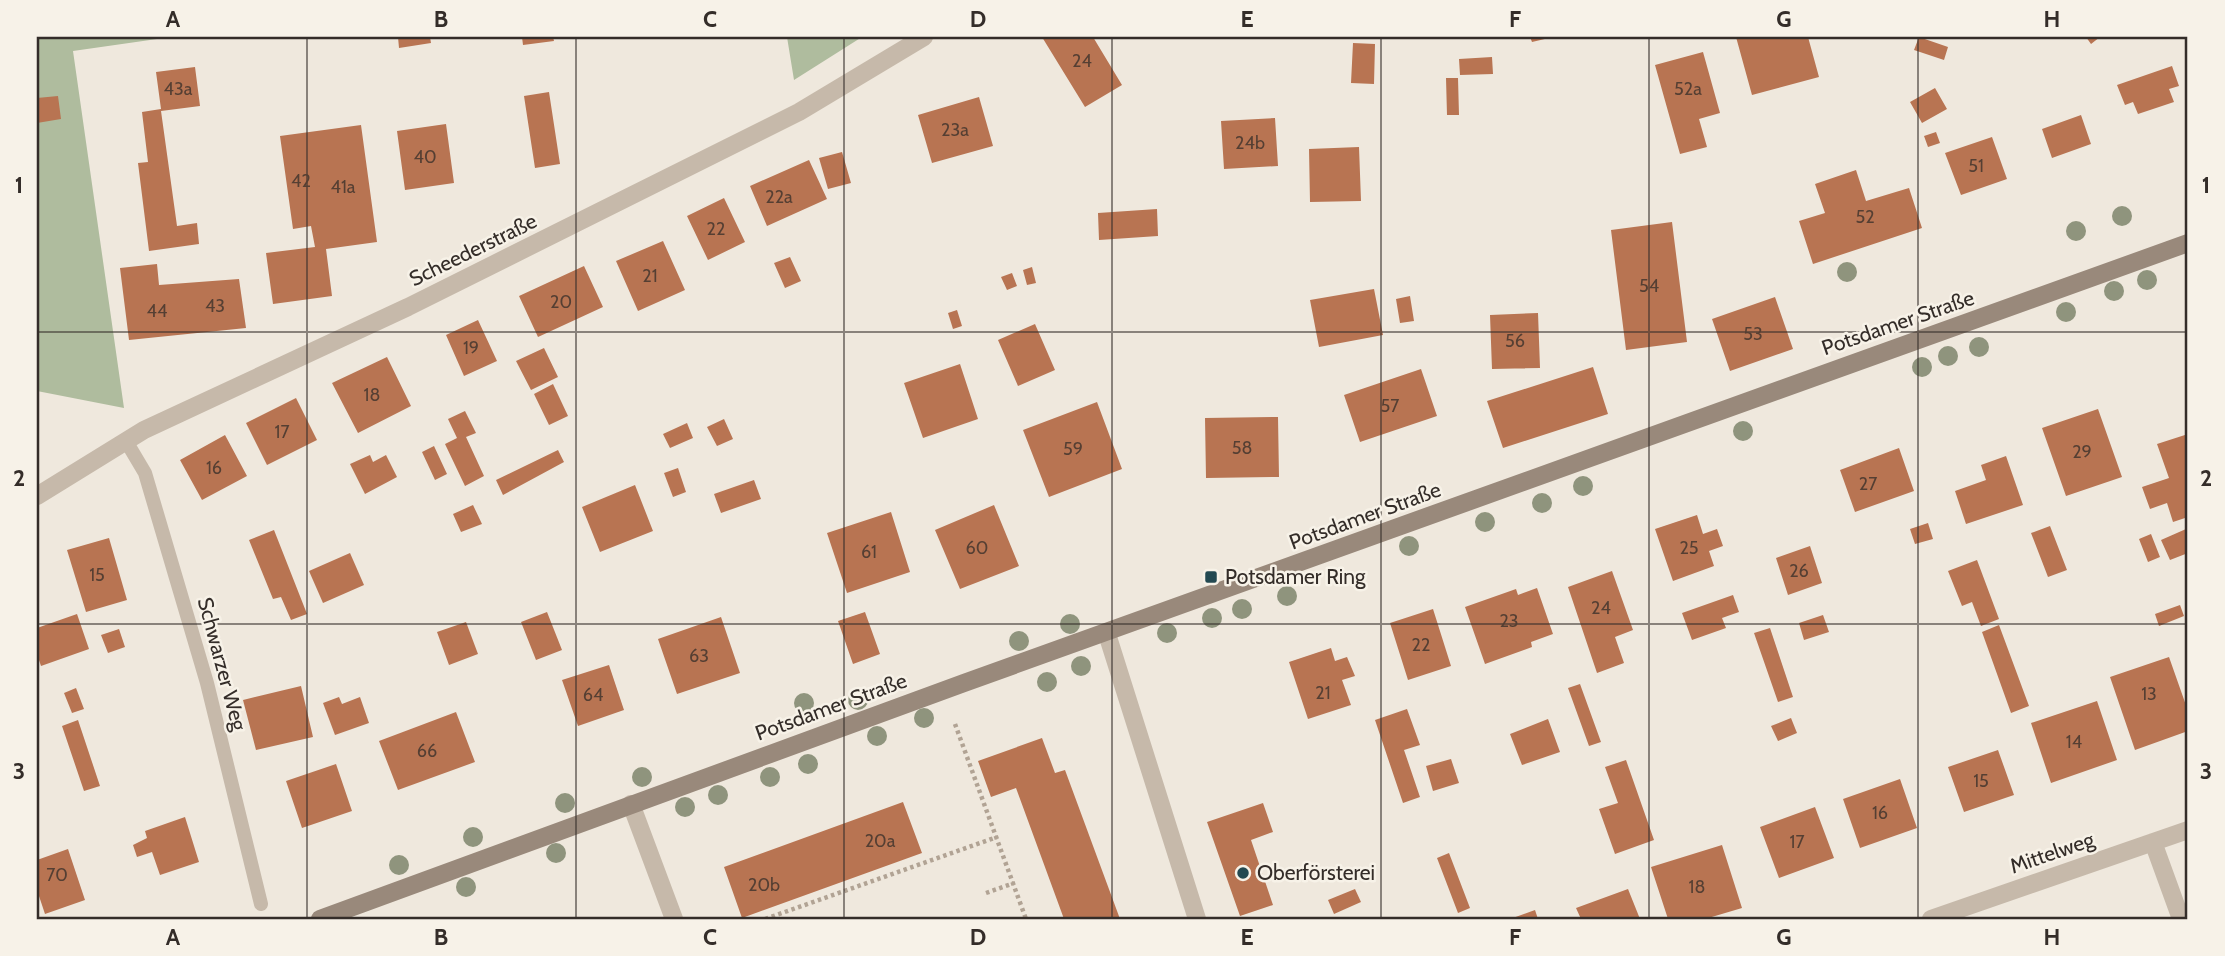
<svg xmlns="http://www.w3.org/2000/svg" width="2225" height="956" font-family="Cabin,sans-serif">
<style>
.green{fill:#afbc9e}
.building{fill:#b87452}
.lines{fill:none;stroke-linecap:round;stroke-linejoin:round}
.path{stroke:#b1a394;stroke-width:4.5;stroke-dasharray:3.5 3.5;stroke-linecap:butt}
.lane{stroke:#c6b9aa;stroke-width:14}
.street{stroke:#c6b9aa;stroke-width:18}
.secondary{stroke:#99897b;stroke-width:18}
.tree{fill:#8f947d}
.grid{fill:none;stroke:#342d29;stroke-width:2;stroke-opacity:0.55}
.poi-dot{fill:#234951;stroke:#f7f2e8;stroke-width:2.5}
.labels{text-anchor:middle;stroke-width:5;stroke-linejoin:round;paint-order:stroke}
.number-label{font-size:18px;fill:#553f33}
.street-label{font-size:21px;fill:#342d29;stroke:#f7f2e8}
.poi-label{font-size:21px;fill:#342d29;stroke:#f7f2e8;text-anchor:start}
.neatline{fill:none;stroke:#342d29;stroke-width:2.5}
.grid-label{font-size:23px;text-anchor:middle;font-weight:bold;fill:#342d29}
</style>
<rect width="100%" height="100%" fill="#efe8dd"/>
<path class="green" d="M37,37h134l-98,14 51,357 -87,-17z
M787,37h75l-68,43z"/>
<path class="building" d="M398,37h32l1,6 -32,5z
M522,37h31l1,4 -31,4z
M1042,37h51l29,48 -37,22z
M1530,37h19v1l-17,4z
M1736,37h72l11,40 -67,18z
M1919,37l29,10 -4,13 -30,-10z
M2086,37h14l-9,7z
M1353,43l22,1 -1,40 -23,-1z
M1703,52l17,61 -21,6 8,28 -27,7 -25,-89z
M1492,57l1,17 -33,1 -1,-16z
M2172,66l7,20 -10,3 5,13 -36,12 -5,-12 -8,3 -8,-20z
M195,67l5,39 -39,5 16,115 20,-3 2,21 -50,7 -11,-88 10,-1 -6,-50 19,-3 -5,-37z
M1446,78h12l1,37h-12z
M1935,88l12,21 -25,14 -12,-21z
M549,92l11,72 -25,4 -11,-72z
M58,96l3,23 -24,4v-25z
M979,97l14,49 -61,17 -14,-48z
M2081,115l10,29 -39,14 -10,-29z
M1275,118l3,48 -54,3 -3,-48z
M446,124l8,59 -49,7 -8,-59z
M361,125l16,117 -51,7 6,47 -59,8 -7,-51 49,-6 -4,-21 -18,3 -13,-93z
M1936,132l4,11 -12,4 -4,-11z
M1992,137l15,42 -46,16 -16,-42z
M1359,147l2,54 -51,1 -1,-53z
M842,152l9,31 -23,6 -9,-31z
M809,160l18,39 -60,27 -17,-40z
M1856,170l10,31 43,-13 13,40 -109,36 -14,-43 26,-8 -10,-29z
M724,198l21,44 -37,18 -21,-44z
M1157,209l1,27 -59,4 -1,-27z
M1672,222l15,120 -61,8 -15,-120z
M663,241l22,49 -47,21 -22,-50z
M790,257l11,24 -16,7 -11,-25z
M157,264l2,21 80,-6 7,49 -117,12 -9,-72z
M584,266l19,41 -65,30 -19,-41z
M1032,267l4,16 -9,2 -4,-15z
M1012,273l5,13 -10,4 -6,-13z
M1374,289l9,46 -64,12 -9,-47z
M1410,296l4,25 -14,2 -4,-24z
M1775,297l18,52 -63,22 -18,-52z
M957,310l5,16 -9,3 -5,-16z
M1538,313l2,55 -48,1 -2,-54z
M478,320l19,41 -33,15 -18,-41z
M1035,324l20,46 -37,16 -20,-46z
M544,348l14,29 -27,13 -15,-29z
M387,357l24,49 -53,27 -26,-50z
M960,364l18,55 -55,19 -19,-55z
M1593,367l15,47 -105,34 -16,-47z
M1421,369l16,47 -77,26 -16,-47z
M553,384l15,32 -19,9 -15,-31z
M296,398l21,42 -50,25 -21,-42z
M1097,402l25,67 -73,28 -26,-67z
M2098,409l24,68 -56,19 -24,-68z
M465,411l11,22 -10,4 18,39 -19,10 -20,-42 12,-6 -9,-19z
M1278,417l1,60 -73,1 -1,-60z
M724,419l9,20 -16,7 -10,-19z
M687,423l6,15 -23,10 -7,-14z
M2188,434v83l-15,5 -6,-19 -17,6 -8,-22 27,-9 -12,-34z
M225,435l22,41 -45,24 -22,-40z
M434,446l13,28 -12,6 -13,-28z
M1899,448l15,43 -59,21 -15,-42z
M558,450l6,12 -61,33 -7,-15z
M370,455l3,7 13,-7 11,22 -32,17 -15,-30z
M2006,456l17,49 -57,19 -11,-33 31,-11 -5,-15z
M678,468l8,24 -13,5 -9,-24z
M754,480l7,19 -40,14 -7,-19z
M635,485l18,46 -53,21 -18,-45z
M473,505l9,19 -21,8 -8,-18z
M994,505l25,61 -59,23 -25,-59z
M891,512l19,60 -63,21 -20,-60z
M1697,515l6,19 14,-5 6,17 -14,5 5,15 -41,15 -18,-52z
M1928,523l5,16 -18,5 -5,-15z
M2050,526l17,44 -19,7 -17,-44z
M2186,529l2,24 -18,7 -9,-20z
M274,530l33,84 -16,6 -10,-23 -8,2 -24,-59z
M2151,534l9,23 -12,5 -9,-23z
M109,538l18,62 -41,12 -19,-62z
M1810,546l12,37 -34,12 -12,-37z
M350,553l14,32 -41,18 -14,-32z
M1977,560l22,59 -18,7 -9,-24 -10,4 -14,-35z
M1612,571l21,59 -18,7 9,26 -27,10 -29,-86z
M1537,588l16,46 -22,8 1,5 -47,17 -20,-57 51,-18 2,6z
M1733,595l6,17 -17,6 4,10 -34,12 -10,-27z
M2180,605l4,11 -25,10 -4,-12z
M1433,609l18,57 -43,14 -18,-57z
M547,612l15,38 -26,10 -15,-38z
M865,612l15,42 -27,10 -15,-43z
M77,614l12,35 -48,17 -4,-12v-26z
M1823,615l6,17 -25,8 -5,-17z
M721,617l19,56 -63,21 -19,-55z
M466,622l12,32 -29,11 -12,-33z
M1999,625l30,81 -18,7 -29,-81z
M1770,628l23,69 -15,5 -24,-69z
M119,629l6,18 -17,6 -7,-18z
M1331,648l4,13 12,-4 8,19 -13,4 9,25 -43,14 -19,-57z
M2169,657l19,54v20l-53,19 -25,-73z
M609,665l15,45 -46,16 -16,-46z
M1580,684l21,58 -12,4 -21,-58z
M301,686l12,51 -57,13 -13,-50z
M76,688l8,21 -12,4 -8,-20z
M339,697l3,7 18,-7 9,26 -34,12 -12,-32z
M2097,701l20,59 -66,23 -20,-60z
M1407,709l13,36 -16,5 16,47 -17,6 -28,-83z
M456,712l19,50 -77,28 -19,-49z
M1791,718l6,15 -19,8 -7,-15z
M1548,719l12,33 -38,13 -12,-31z
M78,720l22,66 -16,5 -22,-65z
M1042,738l13,35 10,-3 55,149h-56l-48,-131 -25,9 -13,-36z
M1998,750l16,45 -50,17 -16,-45z
M1451,759l8,24 -26,8 -7,-25z
M1626,760l28,80 -39,14 -16,-45 19,-6 -13,-36z
M336,764l16,47 -50,17 -16,-47z
M1900,779l17,49 -57,20 -17,-49z
M903,802l19,51 -180,65 -18,-51z
M1263,803l10,29 -22,8 22,65 -33,11 -33,-94z
M1815,807l19,51 -55,20 -19,-51z
M185,817l14,45 -39,13 -8,-23 -15,5 -4,-12 14,-7 -2,-7z
M1722,845l20,63 -37,11h-37l-17,-52z
M68,849l17,51 -40,14 -8,-24v-30z
M1449,853l21,55 -12,5 -21,-55z
M1355,889l6,13 -27,12 -6,-14z
M1628,889l12,30h-59l-5,-11z
M1535,910l3,9h-28z"/>
<g class="lines">
<path class="path" d="M955,724l71,195
M986,893l28,-10
M765,919l232,-82"/>
<path class="lane" d="M126,441l19,32 62,210 54,221"/>
<path class="street" d="M37,496l107,-66 264,-123 391,-195 125,-75
M1107,634l90,285
M631,804l43,115
M2153,842l28,77
M1931,919l257,-89"/>
<path class="secondary" d="M320,919l644,-236 1224,-440"/>
</g>
<g class="tree">
<circle cx="2122" cy="216" r="10"/>
<circle cx="2076" cy="231" r="10"/>
<circle cx="1847" cy="272" r="10"/>
<circle cx="2147" cy="280" r="10"/>
<circle cx="2114" cy="291" r="10"/>
<circle cx="2066" cy="312" r="10"/>
<circle cx="1979" cy="347" r="10"/>
<circle cx="1948" cy="356" r="10"/>
<circle cx="1922" cy="367" r="10"/>
<circle cx="1743" cy="431" r="10"/>
<circle cx="1583" cy="486" r="10"/>
<circle cx="1542" cy="503" r="10"/>
<circle cx="1485" cy="522" r="10"/>
<circle cx="1409" cy="546" r="10"/>
<circle cx="1287" cy="596" r="10"/>
<circle cx="1242" cy="609" r="10"/>
<circle cx="1212" cy="618" r="10"/>
<circle cx="1070" cy="624" r="10"/>
<circle cx="1167" cy="633" r="10"/>
<circle cx="1019" cy="641" r="10"/>
<circle cx="1081" cy="666" r="10"/>
<circle cx="1047" cy="682" r="10"/>
<circle cx="858" cy="700" r="10"/>
<circle cx="804" cy="703" r="10"/>
<circle cx="924" cy="718" r="10"/>
<circle cx="877" cy="736" r="10"/>
<circle cx="808" cy="764" r="10"/>
<circle cx="642" cy="777" r="10"/>
<circle cx="770" cy="777" r="10"/>
<circle cx="718" cy="795" r="10"/>
<circle cx="565" cy="803" r="10"/>
<circle cx="685" cy="807" r="10"/>
<circle cx="473" cy="837" r="10"/>
<circle cx="556" cy="853" r="10"/>
<circle cx="399" cy="865" r="10"/>
<circle cx="466" cy="887" r="10"/>
</g>
<path class="grid" d="M307,37v882M576,37v882M844,37v882M1112,37v882M1381,37v882M1649,37v882M1918,37v882M37,332h2151M37,624h2151"/>
<g class="poi-dot">
<rect x="1204" y="570" width="14" height="14" rx="3.5"/>
<circle cx="1243" cy="873" r="7"/>
</g>
<g class="labels">
<g class="number-label">
<text x="1082" y="67">24</text>
<text x="178" y="95">43a</text>
<text x="1688" y="95">52a</text>
<text x="955" y="136">23a</text>
<text x="1250" y="149">24b</text>
<text x="425" y="163">40</text>
<text x="1976" y="172">51</text>
<text x="301" y="187">42</text>
<text x="343" y="193">41a</text>
<text x="779" y="203">22a</text>
<text x="1865" y="223">52</text>
<text x="716" y="235">22</text>
<text x="650" y="282">21</text>
<text x="1649" y="292">54</text>
<text x="561" y="308">20</text>
<text x="215" y="312">43</text>
<text x="157" y="317">44</text>
<text x="1753" y="340">53</text>
<text x="1515" y="347">56</text>
<text x="471" y="354">19</text>
<text x="372" y="401">18</text>
<text x="1390" y="412">57</text>
<text x="282" y="438">17</text>
<text x="1242" y="454">58</text>
<text x="1073" y="455">59</text>
<text x="2082" y="458">29</text>
<text x="214" y="474">16</text>
<text x="1868" y="490">27</text>
<text x="977" y="554">60</text>
<text x="1689" y="554">25</text>
<text x="869" y="558">61</text>
<text x="1799" y="577">26</text>
<text x="97" y="581">15</text>
<text x="1601" y="614">24</text>
<text x="1509" y="627">23</text>
<text x="1421" y="651">22</text>
<text x="699" y="662">63</text>
<text x="1323" y="699">21</text>
<text x="2149" y="700">13</text>
<text x="593" y="701">64</text>
<text x="2074" y="748">14</text>
<text x="427" y="757">66</text>
<text x="1981" y="787">15</text>
<text x="1880" y="819">16</text>
<text x="880" y="847">20a</text>
<text x="1797" y="848">17</text>
<text x="57" y="881">70</text>
<text x="764" y="891">20b</text>
<text x="1697" y="893">18</text>
</g>
<g class="street-label">
<text transform="translate(473 250) rotate(-26)" y="7">Scheederstraße</text>
<text transform="translate(1898 323) rotate(-19)" y="7">Potsdamer Straße</text>
<text transform="translate(1365 516) rotate(-20)" y="7">Potsdamer Straße</text>
<text transform="translate(222 664) rotate(75)" y="7">Schwarzer Weg</text>
<text transform="translate(831 707) rotate(-20)" y="7">Potsdamer Straße</text>
<text transform="translate(2052 853) rotate(-19)" y="7">Mittelweg</text>
</g>
<g class="poi-label">
<text x="1225" y="584">Potsdamer Ring</text>
<text x="1257" y="880">Oberförsterei</text>
</g>
</g>
<rect width="2225" height="956" fill="none" stroke="#f7f2e8" stroke-width="77"/>
<rect x="38" y="38" width="2148" height="880" class="neatline"/>
<g class="grid-label">
<text x="173" y="27">A</text>
<text x="441" y="27">B</text>
<text x="710" y="27">C</text>
<text x="978" y="27">D</text>
<text x="1247" y="27">E</text>
<text x="1515" y="27">F</text>
<text x="1784" y="27">G</text>
<text x="2052" y="27">H</text>
<text x="19" y="193">1</text>
<text x="2206" y="193">1</text>
<text x="19" y="486">2</text>
<text x="2206" y="486">2</text>
<text x="19" y="779">3</text>
<text x="2206" y="779">3</text>
<text x="173" y="945">A</text>
<text x="441" y="945">B</text>
<text x="710" y="945">C</text>
<text x="978" y="945">D</text>
<text x="1247" y="945">E</text>
<text x="1515" y="945">F</text>
<text x="1784" y="945">G</text>
<text x="2052" y="945">H</text>
</g>
</svg>
